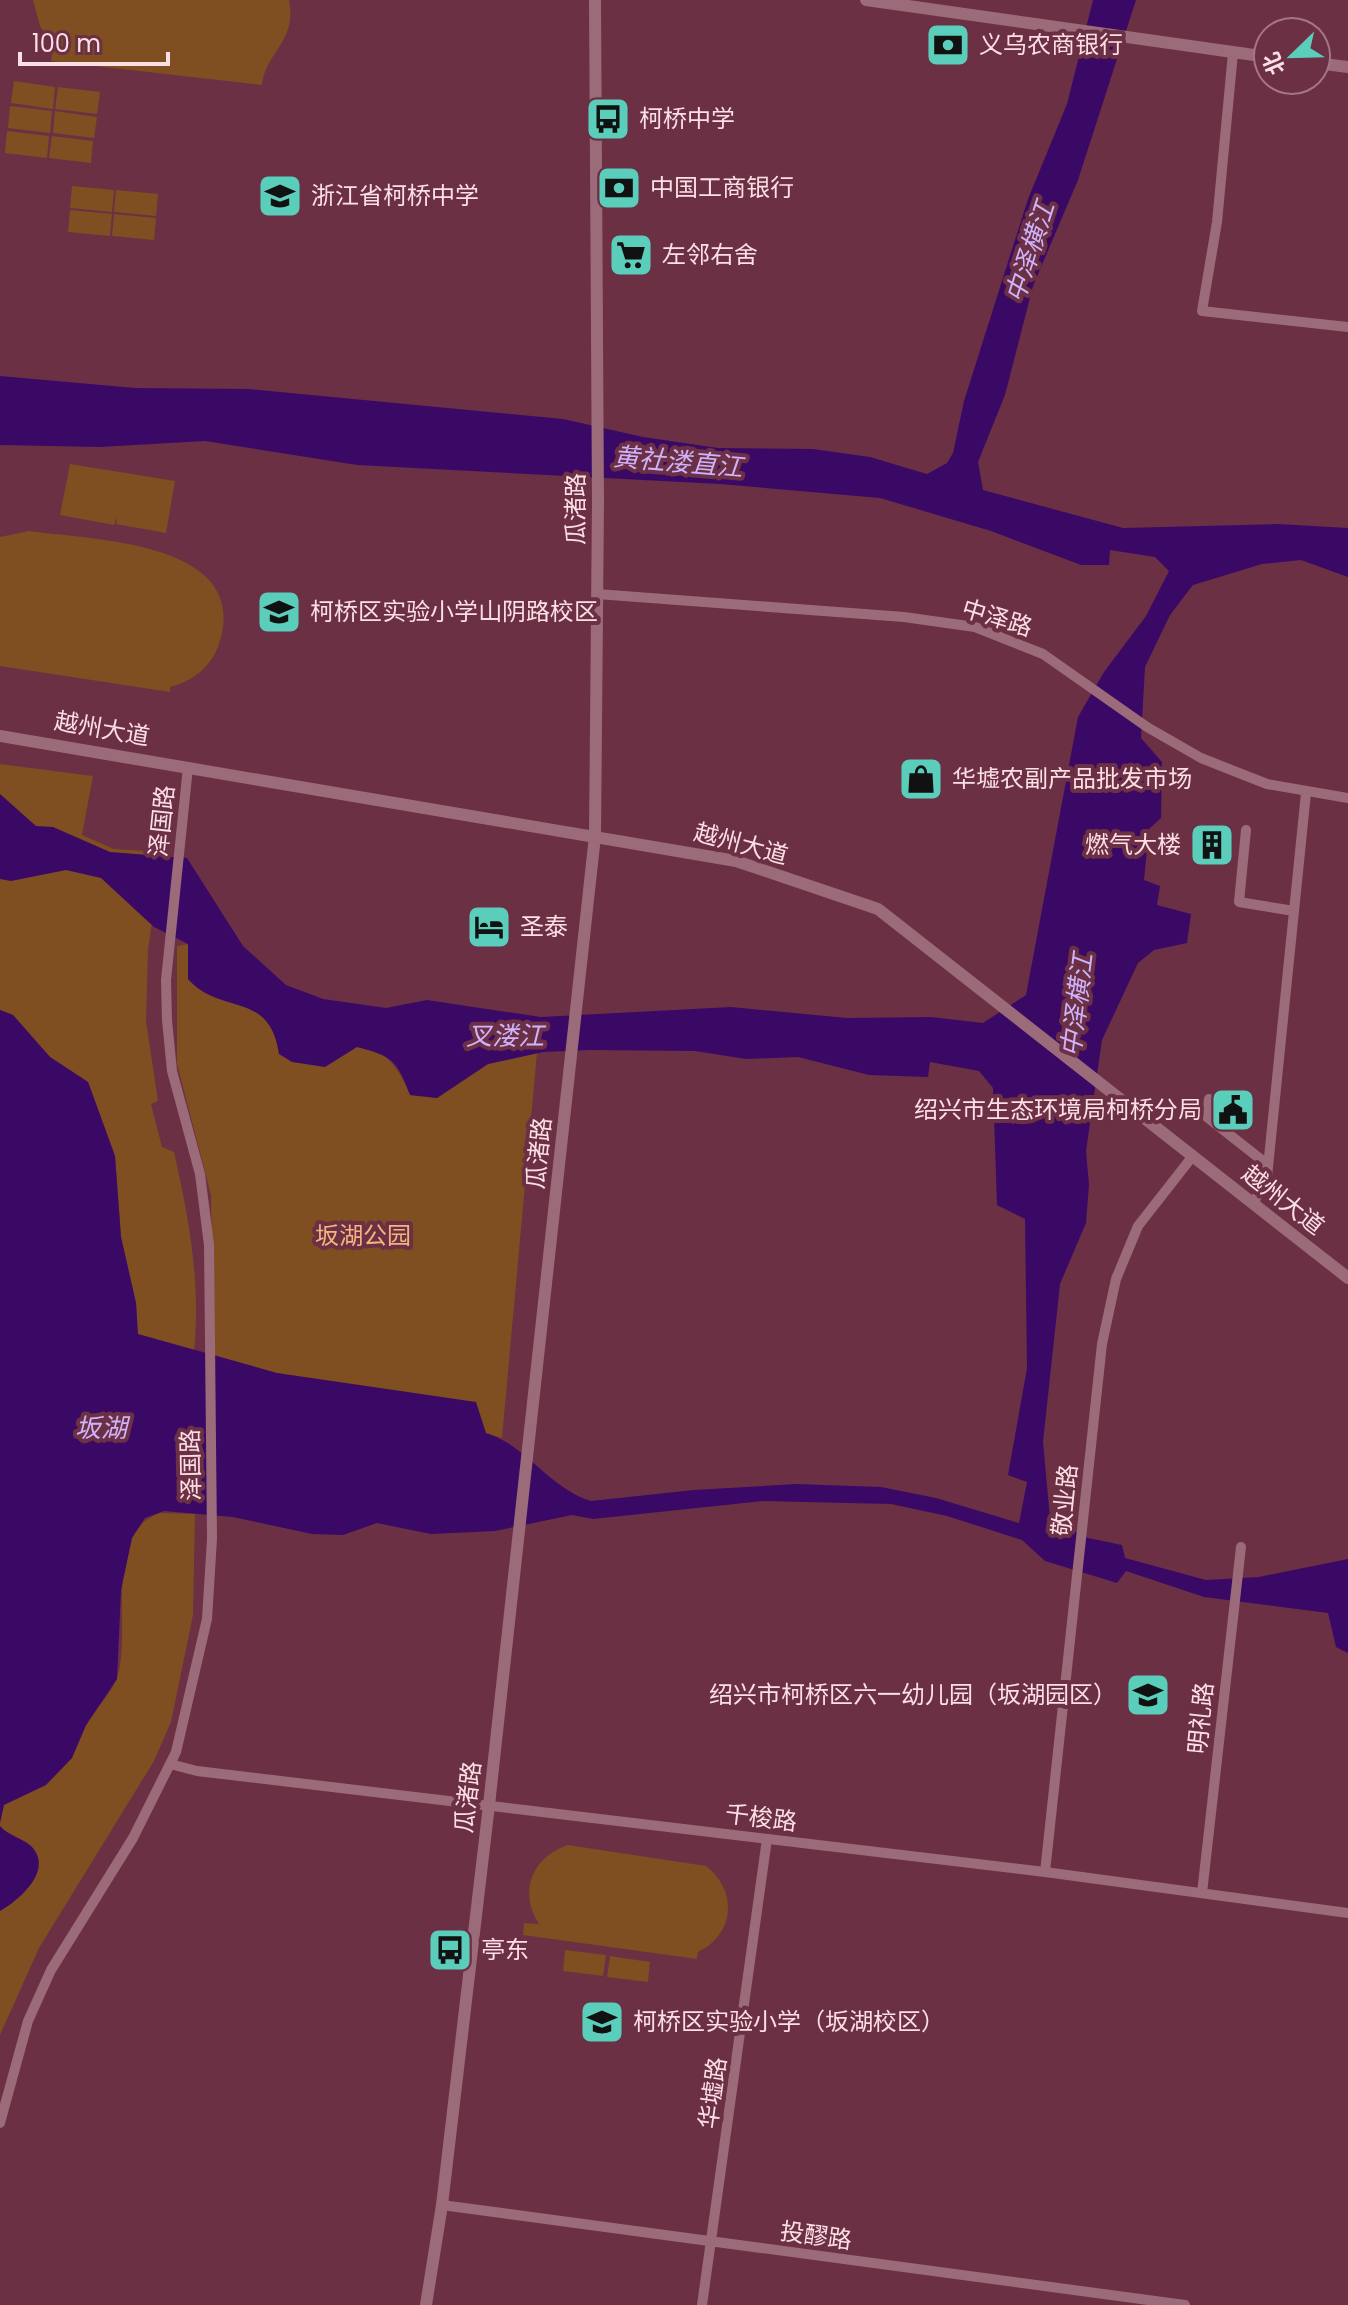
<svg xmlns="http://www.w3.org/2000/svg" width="1348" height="2305" font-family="Poppins,'Noto Sans SC',sans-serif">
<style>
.green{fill:#7f4e21}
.water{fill:#3a0966}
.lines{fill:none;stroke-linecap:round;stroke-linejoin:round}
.minor{stroke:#9c6b79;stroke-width:10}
.tertiary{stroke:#9c6b79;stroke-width:12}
.labels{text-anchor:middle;stroke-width:8;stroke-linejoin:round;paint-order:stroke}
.poi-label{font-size:24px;fill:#fcdee5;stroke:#6b3044;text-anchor:start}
.street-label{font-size:24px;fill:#fcdee5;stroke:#6b3044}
.park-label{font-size:24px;fill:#f5b47d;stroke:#6b3044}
.water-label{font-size:26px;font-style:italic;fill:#ceb3fc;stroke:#6b3044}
</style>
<rect width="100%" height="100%" fill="#6b3044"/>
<path class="green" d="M33,0h256c8,43 -23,51 -27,85l-211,-24 2,-15 -13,-20z
M14,81l41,6 -2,22 -42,-6z
M58,87l42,5 -3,22 -42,-5z
M10,106l42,5 -2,22 -42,-5z
M55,111l42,6 -3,21 -41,-5z
M7,131l42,5 -2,22 -42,-5z
M52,136l41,5 -2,22 -42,-5z
M72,186l42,4 -2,22 -42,-4z
M116,190l42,4 -2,22 -42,-4z
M70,210l42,4 -2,22 -42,-4z
M114,214l42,4 -2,22 -42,-4z
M70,464l105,17 -9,52 -50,-9 1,-8 -3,9 -54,-10z
M29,531c61,9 224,9 190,113 -7,22 -27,38 -49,43v5l-170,-26v-129z
M0,764l93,12 -11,59 32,14 48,3 -14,98 -2,71 12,80 -7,3 11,43 12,5c15,67 27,130 20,199l-57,-17 -1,-31 -15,-66 -6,-81 -27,-74 -38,-25 -37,-42 -13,-5z
M188,944v35c33,38 82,10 91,75 61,-8 104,-29 131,41l27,3 51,-34 49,-11 -35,385 -289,-83 -2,-160 -34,-131v-118z
M160,1513l35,1 -2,101 -22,107 -17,39 -115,187 -39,87v-229c27,-13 51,-22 70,-47 8,-11 11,-26 19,-38 8,-13 21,-27 27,-41 18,-44 -16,-147 44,-167z
M568,1845l138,21c32,25 29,68 -8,86l-1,7 -174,-24 1,-12 15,1c-21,-32 -7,-67 29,-79z
M565,1950l41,5 -3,21 -40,-5z
M610,1956l40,6 -2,20 -41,-5z"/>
<path class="water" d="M1093,0h43l-58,180 -45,106 -28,109 -27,67 5,28 140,38 155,-4 70,4v49l-47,-17 -39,4 -69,21 -23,30 -25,52 -4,71 21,24 -1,56 -12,11 -5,51 16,6 -3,19 34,9 -4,29 -33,7 -16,13 -36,77 -16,111 3,34 -3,38 -26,61 -17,158 7,76 38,20 34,7 3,13 81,22 53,-3 89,-18v94l-12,-6 -8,-34 -124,-16 -78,-26 -9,12 -72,-22 -23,-21 -75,-24 -56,-12 -128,-3 -170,18 -21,-4 -77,16 -64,3 -54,-11 -34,12 -31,-1 -79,-17 -69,-6 -19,7 -13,20 -11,52 -4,89 -31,46 -14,33 -26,27 -42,20 -4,18v-813l13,5 37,42 38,25 27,74 6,81 15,66 2,31 139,39 199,29 10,31c40,12 64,56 105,68l103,-11 102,-6 85,3 55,11 83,25 8,-41 -19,-7 19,-107 -2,-149 -28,-14 -4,-117 -14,-17 -49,-9 -2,15 -59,-2 -71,-18 -52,2 -51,-8 -105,-1 -47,2 -55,12 -51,34 -27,-3c-13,-35 -18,-39 -53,-48l-32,20 -33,-5 -13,-8c-9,-64 -58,-38 -91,-75v-35l-34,-17 -53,-49 -35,-8 -55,11 -11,-2v-85l36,32 17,1 57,25 77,6 56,88 43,39 37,14 63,9 41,-8 114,17 190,-10 116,11 84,-1 52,6 43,-28 52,-278 26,-45 42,-56 23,-45 -14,-14 -45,-7 -1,15h-28l-90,-34 -111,-33 -160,-14 -363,-19 -152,-24 -105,6 -100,-2v-69l135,12 113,1 315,30 80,18 75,11 95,1 57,8 57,17 20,-11 6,-10 11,-52 64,-202 39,-95z
M0,1826c9,10 22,12 31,20 24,24 -13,55 -31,65z"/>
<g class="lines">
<path class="minor" d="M1233,53l-16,169 -15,89 146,16
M597,594l307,23 71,10 68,27 104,73 54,31 66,26 81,14
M1246,830l-7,72 55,9
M1209,1099l-2,18 61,48
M1253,1204l14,-27 39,-384
M170,1764l27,7 848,101 303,41
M1045,1872l57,-528 14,-65 22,-53 54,-69
M1202,1893l39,-346
M0,2123l28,-102 23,-51 82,-132 43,-86 31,-133 5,-80 -3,-294 -9,-71 -28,-103 -5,-51 -1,-40 22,-213
M442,2205l743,100
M702,2305l65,-466"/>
<path class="tertiary" d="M866,0l402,57
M1316,63l32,4
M0,736l736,125 142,48 470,369
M426,2305l16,-100 47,-400 106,-969 3,-335 -3,-501"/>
</g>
<defs>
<g id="bank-square" transform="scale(2.3)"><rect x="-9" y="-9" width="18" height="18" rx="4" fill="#5bcebb" stroke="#6b3044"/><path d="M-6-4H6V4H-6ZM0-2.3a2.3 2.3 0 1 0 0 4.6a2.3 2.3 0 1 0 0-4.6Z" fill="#111"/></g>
<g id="bus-square" transform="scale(2.3)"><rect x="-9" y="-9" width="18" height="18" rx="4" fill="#5bcebb" stroke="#6b3044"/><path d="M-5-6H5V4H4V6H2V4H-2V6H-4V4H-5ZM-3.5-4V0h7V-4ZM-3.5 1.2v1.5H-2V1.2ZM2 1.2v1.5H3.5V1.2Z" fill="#111"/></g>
<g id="school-square" transform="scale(2.3)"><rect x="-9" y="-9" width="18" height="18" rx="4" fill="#5bcebb" stroke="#6b3044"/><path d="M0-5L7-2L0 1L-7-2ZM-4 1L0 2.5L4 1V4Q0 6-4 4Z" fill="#111"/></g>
<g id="supermarket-square" transform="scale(2.3)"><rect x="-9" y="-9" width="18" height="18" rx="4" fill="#5bcebb" stroke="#6b3044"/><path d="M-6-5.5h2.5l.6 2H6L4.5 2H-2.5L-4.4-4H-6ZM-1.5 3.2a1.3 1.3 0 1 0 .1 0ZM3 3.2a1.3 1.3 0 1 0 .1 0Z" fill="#111"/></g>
<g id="shop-square" transform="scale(2.3)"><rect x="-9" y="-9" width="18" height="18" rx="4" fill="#5bcebb" stroke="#6b3044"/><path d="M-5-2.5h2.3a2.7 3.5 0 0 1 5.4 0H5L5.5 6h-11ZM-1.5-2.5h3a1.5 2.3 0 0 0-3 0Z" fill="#111"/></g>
<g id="building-square" transform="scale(2.3)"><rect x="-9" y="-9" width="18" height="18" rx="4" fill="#5bcebb" stroke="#6b3044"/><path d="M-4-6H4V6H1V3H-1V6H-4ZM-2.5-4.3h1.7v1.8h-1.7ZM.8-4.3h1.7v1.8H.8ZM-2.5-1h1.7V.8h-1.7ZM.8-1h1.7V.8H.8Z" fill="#111"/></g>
<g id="hotel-square" transform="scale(2.3)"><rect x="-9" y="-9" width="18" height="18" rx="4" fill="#5bcebb" stroke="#6b3044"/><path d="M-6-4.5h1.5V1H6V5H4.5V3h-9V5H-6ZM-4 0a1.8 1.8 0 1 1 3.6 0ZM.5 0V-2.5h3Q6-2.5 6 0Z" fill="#111"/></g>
<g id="civic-square" transform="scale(2.3)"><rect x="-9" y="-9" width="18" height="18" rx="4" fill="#5bcebb" stroke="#6b3044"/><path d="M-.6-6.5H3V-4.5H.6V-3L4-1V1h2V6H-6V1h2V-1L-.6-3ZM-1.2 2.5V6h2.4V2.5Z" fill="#111"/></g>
</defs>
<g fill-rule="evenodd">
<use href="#bank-square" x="948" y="45"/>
<use href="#bus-square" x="608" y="119"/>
<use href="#bank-square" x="619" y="188"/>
<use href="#school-square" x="280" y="196"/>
<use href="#supermarket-square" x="631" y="255"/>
<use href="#school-square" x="279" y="612"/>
<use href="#shop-square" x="921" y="779"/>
<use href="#building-square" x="1212" y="845"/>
<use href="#hotel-square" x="489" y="927"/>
<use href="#civic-square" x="1233" y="1110"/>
<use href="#school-square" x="1148" y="1695"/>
<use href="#bus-square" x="450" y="1950"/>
<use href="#school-square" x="602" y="2022"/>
</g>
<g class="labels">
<g class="poi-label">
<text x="979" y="53">义乌农商银行</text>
<text x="639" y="127">柯桥中学</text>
<text x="650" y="196">中国工商银行</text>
<text x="311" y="204">浙江省柯桥中学</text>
<text x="662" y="263">左邻右舍</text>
<text x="310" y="620">柯桥区实验小学山阴路校区</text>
<text x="952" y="787">华墟农副产品批发市场</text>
<text x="1181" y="853" text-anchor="end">燃气大楼</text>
<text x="520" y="935">圣泰</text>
<text x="1202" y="1118" text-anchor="end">绍兴市生态环境局柯桥分局</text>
<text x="1117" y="1703" text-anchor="end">绍兴市柯桥区六一幼儿园（坂湖园区）</text>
<text x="481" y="1958">亭东</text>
<text x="633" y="2030">柯桥区实验小学（坂湖校区）</text>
</g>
<g class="street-label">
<text transform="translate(576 509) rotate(-90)" y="8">瓜渚路</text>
<text transform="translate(997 618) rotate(17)" y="8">中泽路</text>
<text transform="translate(102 729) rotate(10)" y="8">越州大道</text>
<text transform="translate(162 821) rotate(-84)" y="8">泽国路</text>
<text transform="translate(741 844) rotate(15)" y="8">越州大道</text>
<text transform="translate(539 1153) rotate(-84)" y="8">瓜渚路</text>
<text transform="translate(1283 1200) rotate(38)" y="8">越州大道</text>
<text transform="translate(191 1465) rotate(-91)" y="8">泽国路</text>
<text transform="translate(1065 1500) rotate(-84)" y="8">敬业路</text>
<text transform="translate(1201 1718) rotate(-84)" y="8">明礼路</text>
<text transform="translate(468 1797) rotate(-83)" y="8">瓜渚路</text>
<text transform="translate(761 1818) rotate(7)" y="8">千梭路</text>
<text transform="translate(713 2093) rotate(-82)" y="8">华墟路</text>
<text transform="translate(816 2236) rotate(8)" y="8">投醪路</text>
</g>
<g class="park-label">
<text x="363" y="1244">坂湖公园</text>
</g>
<g class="water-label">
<text transform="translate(1030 252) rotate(-72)" y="9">中泽横江</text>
<text transform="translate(678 462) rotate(5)" y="9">黄社溇直江</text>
<text transform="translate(1077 1005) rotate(-83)" y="9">中泽横江</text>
<text x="505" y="1045">叉溇江</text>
<text x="101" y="1437">坂湖</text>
</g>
</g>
<g transform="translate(1292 56) rotate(247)"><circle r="38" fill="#6b3044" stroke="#a57684" stroke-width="2"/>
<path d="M0-6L14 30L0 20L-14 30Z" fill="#5bcebb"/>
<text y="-12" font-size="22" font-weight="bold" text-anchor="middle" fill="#fcdee5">北</text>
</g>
<path d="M20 52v12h148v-12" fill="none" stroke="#fcdee5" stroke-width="4"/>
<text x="32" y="52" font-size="24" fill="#fcdee5" stroke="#6b3044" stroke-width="6" paint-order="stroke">100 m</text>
</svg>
